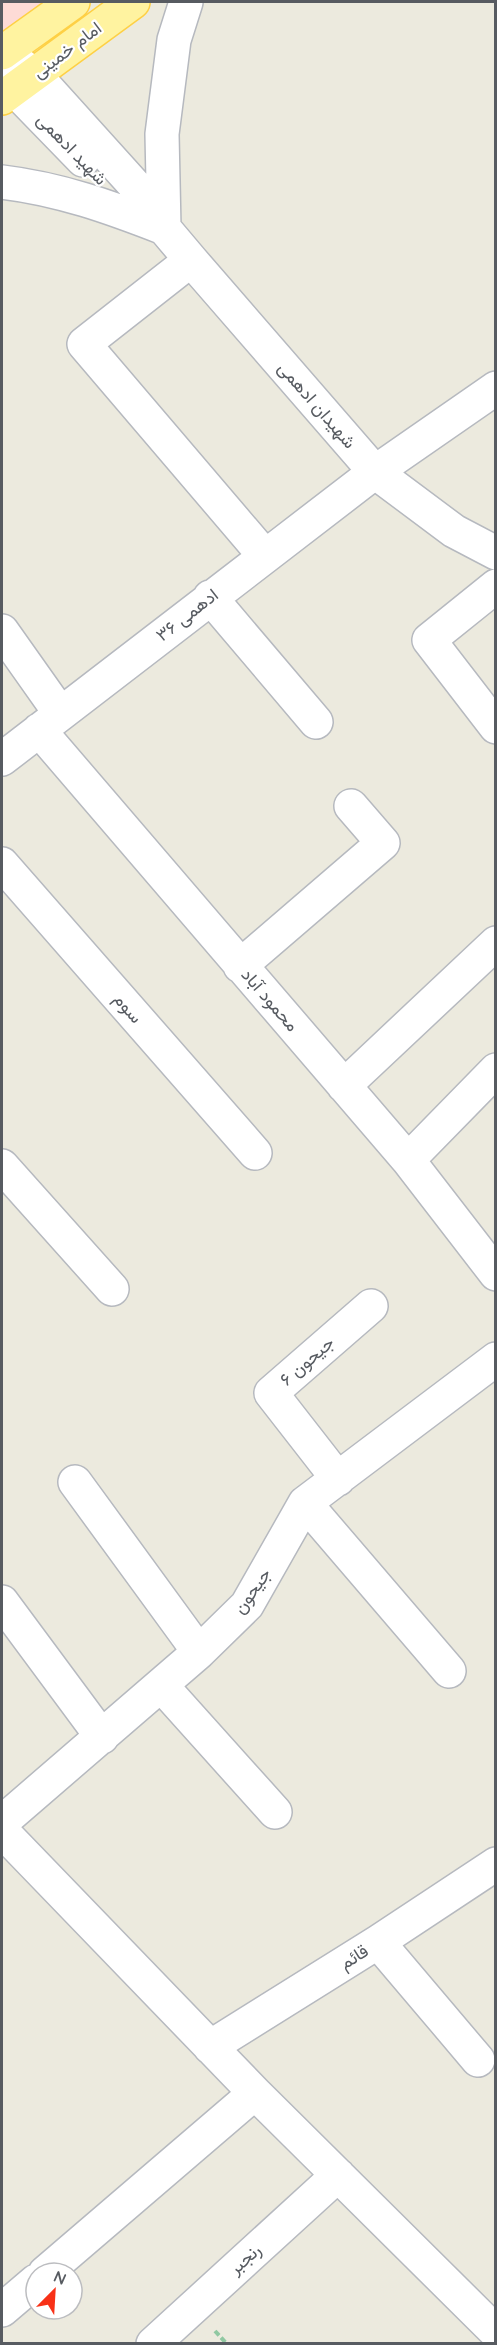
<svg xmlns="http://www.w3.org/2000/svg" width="497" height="2345" font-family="Quicksand,Vazirmatn,sans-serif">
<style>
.medical{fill:#fddbd6}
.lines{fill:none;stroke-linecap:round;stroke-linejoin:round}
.minor-casing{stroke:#b6b9bf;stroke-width:36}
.major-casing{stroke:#fed045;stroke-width:36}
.path{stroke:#90c8a2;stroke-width:4;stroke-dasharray:6 3;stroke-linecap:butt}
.minor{stroke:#fff;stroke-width:33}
.major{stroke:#fff3a0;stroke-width:33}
.labels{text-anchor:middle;stroke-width:4.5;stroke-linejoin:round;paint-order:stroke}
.street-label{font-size:18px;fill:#575b61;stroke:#fff}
</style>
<rect width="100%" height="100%" fill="#eceade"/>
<path class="medical" d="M2,2h71l-71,48z"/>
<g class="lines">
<g class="minor-casing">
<path id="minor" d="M3,52l32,23 102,113 27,40 27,32 184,212 79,59 42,22
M6,63l8,26 69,71
M2,182c58,7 108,25 162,46
M164,228l-2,-94 12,-94 12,-38
M191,260l-107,84 180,211
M496,586l-67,54 67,87
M210,597l106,125
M2,631l58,82
M39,730l369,430 88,114
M2,759l373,-287 121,-84
M2,864l253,289
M240,966l143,-123 -32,-37
M344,1086l152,-143
M408,1160l88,-90
M2,1166l110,123
M338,1479l-67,-86 100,-87
M75,1482l124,170
M305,1503l144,168
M2,1602l100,135
M161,1685l114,127
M2,1822l197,-170 48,-47 58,-102 191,-144
M2,1831l253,262 241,239
M378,1942l100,118
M210,2047l168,-105 118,-78
M45,2273l210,-180
M2,2310l34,-29
M153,2344l185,-169"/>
</g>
<g class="major-casing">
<path id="major" d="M2,53l71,-51
M2,98l131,-96"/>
</g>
<path class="path" d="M215,2331l12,13"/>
<use href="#minor" class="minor"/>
<use href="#major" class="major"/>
</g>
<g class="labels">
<g class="street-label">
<text transform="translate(67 50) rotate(-37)" y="6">امام خمینی</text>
<text transform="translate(72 149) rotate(46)" y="6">شهید ادهمی</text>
<text transform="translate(317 405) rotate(49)" y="6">شهیدان ادهمی</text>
<text transform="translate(187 615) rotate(-38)" y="6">ادهمی ۳۶</text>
<text transform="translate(270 1000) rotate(49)" y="6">محمود آباد</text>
<text transform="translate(128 1008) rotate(49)" y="6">سوم</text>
<text transform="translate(307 1361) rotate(-41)" y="6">جیحون ۶</text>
<text transform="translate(252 1591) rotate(-55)" y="6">جیحون</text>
<text transform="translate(354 1957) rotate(-32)" y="6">قائم</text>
<text transform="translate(245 2259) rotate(-42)" y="6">رنجبر</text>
</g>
</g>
<rect width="497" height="2345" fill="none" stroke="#575b61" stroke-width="6"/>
<g transform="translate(54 2291) rotate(24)"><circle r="28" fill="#ffffff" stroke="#bcbdc0" stroke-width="1.5"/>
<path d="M0-4.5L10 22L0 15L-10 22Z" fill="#f83117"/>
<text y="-9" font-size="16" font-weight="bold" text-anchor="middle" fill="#575b61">N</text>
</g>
</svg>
